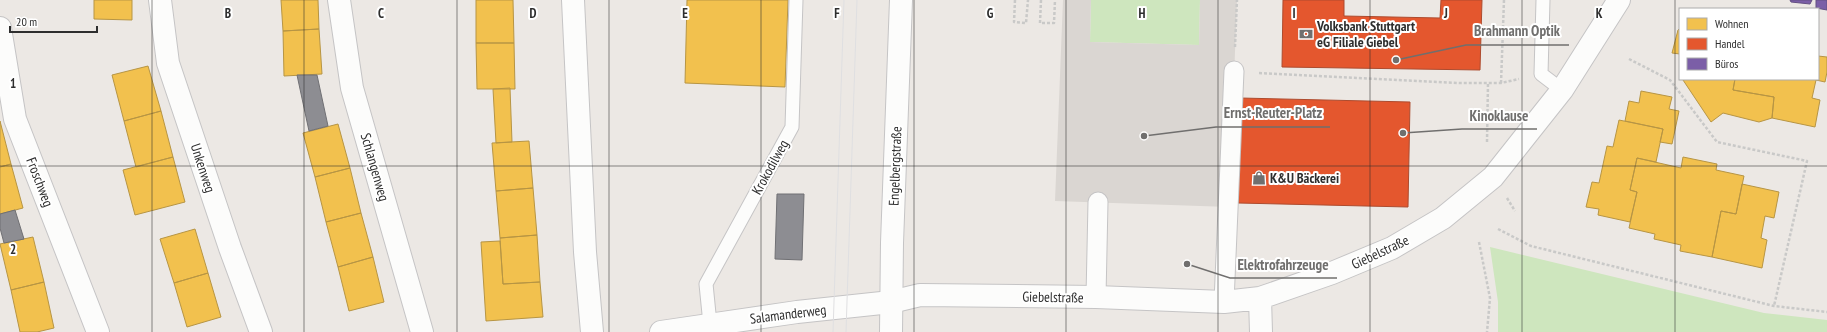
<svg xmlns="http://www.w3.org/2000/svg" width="1827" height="332" font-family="'PT Sans Narrow',sans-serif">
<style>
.green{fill:#cee6be}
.plaza{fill:#dad6d2}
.homes{fill:#f2c14e;stroke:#b79544}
.shops{fill:#e4572e;stroke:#ad4b2e}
.offices{fill:#7b5ea7;stroke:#645083}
.industry{fill:#8d8d92;stroke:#707074}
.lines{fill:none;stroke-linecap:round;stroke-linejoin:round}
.service-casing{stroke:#c5c4c5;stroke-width:15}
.pedestrian-casing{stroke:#c5c4c5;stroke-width:21}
.minor-casing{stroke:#c5c4c5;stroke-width:24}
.secondary-casing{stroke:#c5c4c5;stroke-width:24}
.path{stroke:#c9c9c8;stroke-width:2.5;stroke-dasharray:3 2;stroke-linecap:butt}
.service{stroke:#fcfcfb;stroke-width:13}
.pedestrian{stroke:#fcfcfb;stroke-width:19}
.minor{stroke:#fcfcfb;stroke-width:22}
.secondary{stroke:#fcfcfb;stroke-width:22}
.tram{stroke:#dfdfe1;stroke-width:1}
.grid{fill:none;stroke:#2e2e2e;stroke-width:1;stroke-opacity:0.55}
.labels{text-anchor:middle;stroke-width:4;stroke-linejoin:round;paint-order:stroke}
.poi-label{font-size:14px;font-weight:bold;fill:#2e2e2e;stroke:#fff;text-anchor:start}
.street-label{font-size:14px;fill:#2e2e2e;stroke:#fff}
.grid-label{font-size:13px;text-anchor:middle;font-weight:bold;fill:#2e2e2e;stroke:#fff;stroke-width:4;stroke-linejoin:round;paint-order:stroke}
.leader{fill:none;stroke:#706f6e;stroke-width:1.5}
.callout-dot{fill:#706f6e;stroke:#fff;stroke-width:1.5}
.callout-label{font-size:15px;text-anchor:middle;font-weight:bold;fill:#706f6e;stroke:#fff;stroke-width:4;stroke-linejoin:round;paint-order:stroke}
</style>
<rect width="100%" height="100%" fill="#ece8e4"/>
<path class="green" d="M1091,0h109l-1,45 -109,-3z
M1490,247l274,66 63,7v12h-329v-30z"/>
<path class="plaza" d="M1063,0h28l-1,42 109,3 1,-45h37l-8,207 -174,-6z"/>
<path class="homes" d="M94,0h38v20l-38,-1z
M281,0h37l1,29 -36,2z
M476,0h37l1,43h-38z
M687,0h101l-3,87 -100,-4z
M1680,28v26l-8,-1 6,-23z
M319,29l3,45 -38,2 -1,-45z
M476,43h38l1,46h-38z
M1818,56l9,1v15l-2,10 -9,-2 -4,18 8,2 -5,27 -43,-9 2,-21 -41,-7 2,-11h83z
M148,66l13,45 -37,10 -12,-46z
M1688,79h47l-2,11 41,7 -2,21 -13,4 -36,-9 -12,9 -28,-42z
M510,88l2,54 -16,1 -3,-54z
M1641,91l31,6 -3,12 10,2 -7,33 -12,-2 3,-13 -38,-8 4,-20 10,2z
M161,111l12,46 -37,10 -12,-46z
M1619,120l44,9 -7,33 -19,-4 -7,32 7,2 -7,30 -32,-7 1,-6 -13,-2 6,-25 7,1 8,-37 6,1z
M0,121l11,43 -11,3z
M338,124l12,44 -35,9 -12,-44z
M529,141l4,47 -37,3 -4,-48z
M173,157l12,45 -50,13 -12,-45z
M1683,157l34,7 -1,6 28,6 -8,38 -15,-3 -9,46 -32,-6 1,-6 -27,-6 1,-5 -26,-6 8,-36 -7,-2 7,-32 44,10z
M11,164l12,44 -23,6v-47z
M350,168l11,45 -35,9 -11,-45z
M1742,184l37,8 -5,26 -9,-2 -4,22 6,2 -5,28 -50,-11 9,-46 15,3z
M533,188l4,47 -37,3 -4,-47z
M361,213l12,44 -35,10 -12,-45z
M195,229l13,44 -34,10 -14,-44z
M537,235l3,47 -37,2 -3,-46z
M33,237l11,45 -33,8 -11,-46z
M500,241l3,43 37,-2 3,35 -57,4 -5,-79z
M373,257l11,45 -35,9 -11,-44z
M208,273l13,44 -34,10 -13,-44z
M44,282l10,46 -17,4h-17l-9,-42z"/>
<path class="shops" d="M1283,0h61v16l96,2 1,-18h41l-2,70 -198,-3z
M1240,98l170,4 -2,105 -170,-4z"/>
<path class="offices" d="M1790,0h22l-2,4 -19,-2z
M1816,0h11v10l-11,-2z"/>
<path class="industry" d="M297,75h20l11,51 -19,5z
M777,194h27l-2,66 -27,-1z
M15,210l9,29 -20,4 -4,-15v-14z"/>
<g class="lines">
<g class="service-casing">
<path id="service" d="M1543,0l-2,74 21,16
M710,324l-4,-40 86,-157 4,-127"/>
</g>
<g class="pedestrian-casing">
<path id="pedestrian" d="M1096,297l2,-95
M1224,302l10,-231"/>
</g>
<g class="minor-casing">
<path id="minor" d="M160,0l8,63 62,185 31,84
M339,0l13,88 70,244
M573,0l12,252 7,80
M0,28l15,91 83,213
M1260,298l1,34
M661,332l136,-20 94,-10 29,-7 176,2 128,5 36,-4 72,-25 60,-25 51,-30 50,-41 69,-87 57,-90"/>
</g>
<g class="secondary-casing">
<path id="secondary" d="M891,332l1,-89 9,-243"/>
</g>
<path class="path" d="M1015,0l-1,22 12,1 2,-23
M1041,0l-1,23h14l1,-23
M1235,47l2,-47
M1629,59l41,21 47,62 90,19 -33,145
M1259,73l200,10h42l18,-4
M1501,83l3,-83
M1487,142l1,-59
M1507,198l8,13
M1498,229l33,17 243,60 53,6
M1479,242l11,56 -3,34"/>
<use href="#service" class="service"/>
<use href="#pedestrian" class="pedestrian"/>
<use href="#minor" class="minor"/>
<use href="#secondary" class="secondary"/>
<path class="tram" d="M833,332l11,-332
M846,332l11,-332"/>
</g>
<path class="grid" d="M152,0v332M304,0v332M457,0v332M609,0v332M761,0v332M914,0v332M1066,0v332M1218,0v332M1370,0v332M1522,0v332M1675,0v332M0,166h1827"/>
<defs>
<g id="bank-bare" transform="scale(1.08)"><path d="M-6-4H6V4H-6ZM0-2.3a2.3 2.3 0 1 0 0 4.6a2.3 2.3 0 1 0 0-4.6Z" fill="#706f6e" stroke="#fff" stroke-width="2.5" paint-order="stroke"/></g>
<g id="shop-bare" transform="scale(1.08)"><path d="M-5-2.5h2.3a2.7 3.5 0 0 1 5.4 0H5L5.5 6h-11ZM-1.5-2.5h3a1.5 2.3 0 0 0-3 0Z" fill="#706f6e" stroke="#fff" stroke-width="2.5" paint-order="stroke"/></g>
</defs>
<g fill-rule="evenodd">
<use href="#bank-bare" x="1306" y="34"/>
<use href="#shop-bare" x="1259" y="178"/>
</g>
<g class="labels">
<g class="poi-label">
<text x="1317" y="31">Volksbank Stuttgart<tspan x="1317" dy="16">eG Filiale Giebel</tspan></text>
<text x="1270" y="183">K&amp;U Bäckerei</text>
</g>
<g class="street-label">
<text transform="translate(895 166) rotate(-88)" y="5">Engelbergstraße</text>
<text transform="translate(375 167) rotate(74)" y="5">Schlangenweg</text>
<text transform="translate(770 167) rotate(-61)" y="5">Krokodilweg</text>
<text transform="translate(203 168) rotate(72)" y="5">Unkenweg</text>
<text transform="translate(40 182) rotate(69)" y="5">Froschweg</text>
<text transform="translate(1380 252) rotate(-25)" y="5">Giebelstraße</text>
<text transform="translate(1053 297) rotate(1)" y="5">Giebelstraße</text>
<text transform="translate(788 314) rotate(-7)" y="5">Salamanderweg</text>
</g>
</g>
<g class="grid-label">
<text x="228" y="18">B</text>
<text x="381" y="18">C</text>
<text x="533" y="18">D</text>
<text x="685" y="18">E</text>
<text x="837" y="18">F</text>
<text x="990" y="18">G</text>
<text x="1142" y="18">H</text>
<text x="1294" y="18">I</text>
<text x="1446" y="18">J</text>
<text x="1599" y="18">K</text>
<text x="13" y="88">1</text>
<text x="13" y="254">2</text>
</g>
<path class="leader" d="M1396 60L1466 45H1569M1144 136L1216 127H1330M1403 133L1462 129H1537M1187 264L1230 278H1337"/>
<g class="callout-dot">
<circle cx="1396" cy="60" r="4"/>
<circle cx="1144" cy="136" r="4"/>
<circle cx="1403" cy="133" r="4"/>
<circle cx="1187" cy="264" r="4"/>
</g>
<g class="callout-label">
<text x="1517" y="36">Brahmann Optik</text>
<text x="1273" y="118">Ernst-Reuter-Platz</text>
<text x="1499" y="121">Kinoklause</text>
<text x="1283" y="270">Elektrofahrzeuge</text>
</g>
<rect x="1679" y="8" width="140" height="72" fill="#ffffff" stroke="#ababab"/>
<rect x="1687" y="18" width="20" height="12" fill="#f2c14e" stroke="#ababab"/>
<text x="1715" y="28" font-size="12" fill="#2e2e2e">Wohnen</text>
<rect x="1687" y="38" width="20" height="12" fill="#e4572e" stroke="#ababab"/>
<text x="1715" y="48" font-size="12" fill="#2e2e2e">Handel</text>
<rect x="1687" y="58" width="20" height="12" fill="#7b5ea7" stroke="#ababab"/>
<text x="1715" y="68" font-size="12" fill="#2e2e2e">Büros</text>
<path d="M10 26v6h87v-6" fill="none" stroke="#2e2e2e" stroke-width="2"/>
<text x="16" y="26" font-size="12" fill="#2e2e2e" stroke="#ffffff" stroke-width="3" paint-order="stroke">20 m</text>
</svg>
